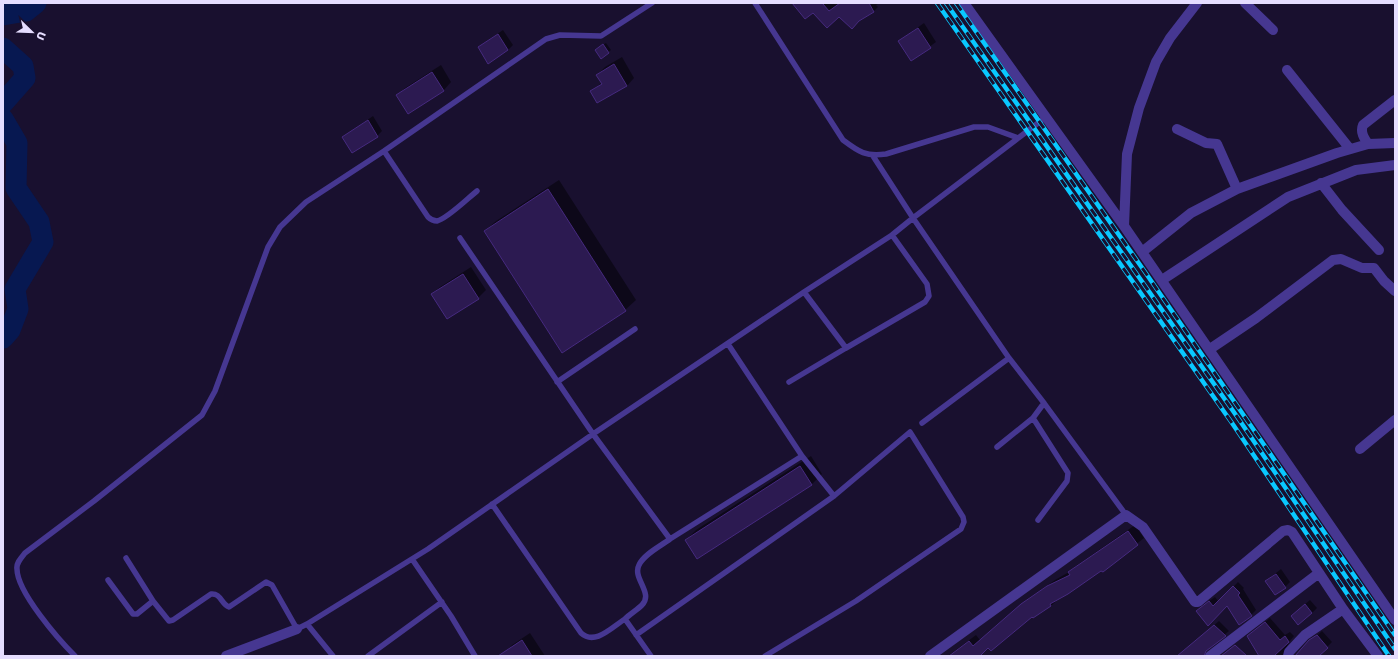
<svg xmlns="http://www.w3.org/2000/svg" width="1398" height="659" font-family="Rubik,sans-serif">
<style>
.shadow{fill:#0007}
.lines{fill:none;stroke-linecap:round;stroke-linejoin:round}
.river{stroke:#071851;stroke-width:21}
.building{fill:#2c1a51;stroke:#462a7f}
.lane{stroke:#463791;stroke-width:5.5}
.street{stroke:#463791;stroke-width:10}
.rail-casing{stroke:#09c8ff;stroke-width:4.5}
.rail{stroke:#19102f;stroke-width:3;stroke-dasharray:9;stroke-linecap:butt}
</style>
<rect width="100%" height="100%" fill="#19102f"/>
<path class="shadow" d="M794,3h86l-4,2 2,2 -4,4 -15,9 -46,-9z
M924,23l12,19 -25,18 -12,-19z
M503,30l10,15 -5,5 -29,-3z
M606,43l5,7 -10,7 -3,-9z
M622,57l12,21 -7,8 -35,6 10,-10 -5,-7 8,-8z
M441,65l10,17 -7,8 -36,23 -11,-17 8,-8z
M373,116l9,15 -5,5 -34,1z
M559,180l77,120 -11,10 -140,-79 11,-10z
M471,267l15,23 -8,8 -46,-4 8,-7z
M811,456l11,18 -10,10 -115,74 -11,-18 10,-10z
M1135,525l9,13 -41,33 -1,-2 -44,30 -7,7 -19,9 -55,41h-29l28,-21 4,5 49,-42 26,-18 14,-8 7,-6z
M1281,569l9,13 -5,5 -19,-6z
M1238,582l6,6 -1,1 13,21 -5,5 -24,-10 -19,20 -6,-19 13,-9 4,5z
M1310,600l7,8 -5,5 -15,-2z
M1270,618l15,17 5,-3 4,4 -5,6 -3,7 4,7h-29l-13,-20z
M1219,621l10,10 -20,16 -6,9h-25z
M1322,631l10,11 -14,14h-22z
M530,633l15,23h-38l-2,-3 7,-8z"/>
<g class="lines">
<path class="river" d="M3,15l23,-4 10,-8
M3,48l20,18 2,12 -22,25
M3,119l14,24 -1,45 23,34 4,20 -28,47 3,20 -8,21 -7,8"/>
</g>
<path class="building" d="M792,3h33l-2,1 6,7 11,-8h29l5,9 -15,9 -7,8 -13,-12 -12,11 -14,-15 -8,6z
M918,28l13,20 -20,13 -13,-20z
M498,34l10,16 -20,14 -10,-17z
M603,44l6,9 -8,6 -6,-9z
M614,64l13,22 -30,17 -7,-12 12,-7 -6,-9z
M432,72l12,19 -36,23 -12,-19z
M368,120l10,17 -26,16 -10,-16z
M548,189l78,122 -64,42 -78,-122z
M463,274l16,25 -32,20 -16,-25z
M800,466l12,19 -115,74 -12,-19z
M1128,531l10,14 -35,27 -2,-1 -33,23 -18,10 1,2 -18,12 -1,-1 -41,34 -3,-3 -8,8h-31l20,-15 4,5 48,-42 26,-18 23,-11 -2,-3z
M1276,574l10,14 -11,7 -10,-14z
M1233,586l7,7 -2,2 14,21 -13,9 -12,-19 -19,20 -12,-15 13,-10 4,5z
M1305,604l7,9 -14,12 -7,-9z
M1265,622l15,18 5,-4 4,6 -15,14h-15l-12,-20z
M1214,625l12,11 -20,15 -2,5h-27z
M1317,635l11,13 -9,8h-24l14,-16z
M522,640l10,16h-34z
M1235,645l12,11h-26z"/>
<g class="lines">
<path class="lane" d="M755,3l88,137c16,12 23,17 43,14l88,-27h14l30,11
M1046,117l-133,101 96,140 35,45 82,112
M384,151l44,66c2,2 6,4 9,4 10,-2 31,-23 40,-30
M460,238l133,196 77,105 132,-83 -74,-112
M846,348l79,-46 4,-6 -2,-12 -35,-49
M557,382l78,-53
M789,382l57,-34 -42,-56
M1033,418l35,55 -1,8 -29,39
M922,423l87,-65
M997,447l36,-29 11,-15
M802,456l32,40
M492,504l89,129c14,13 31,-6 44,-14l26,37
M126,558l27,43 16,20 4,-1 38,-26c10,-1 10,10 18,13l37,-25 6,3 25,44 10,-5 121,-75 165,-115 211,-142 88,-57 21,-17 -40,-62
M412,559l39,57 24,40
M108,580l25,34h4l16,-13
M625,619c5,-5 12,-9 17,-14 12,-12 -10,-27 -3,-40 5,-11 22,-19 31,-26
M307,624l26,32
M636,635l198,-139 76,-64 53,85 1,5 -3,7 -105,72 -91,55
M75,656c-16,-16 -58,-64 -58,-87 -1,-6 4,-11 8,-16l69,-52 108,-86 13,-24 53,-144 12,-20 26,-25 78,-51 162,-112 14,-4 41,1 51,-33
M368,656l74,-54"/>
<path class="street" d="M964,3l160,223 271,394
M1245,3l28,27
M1287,70l63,79
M1177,129l29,14 11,1 20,45
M1368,144c-4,-6 -8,-12 -5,-19l32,-25
M1321,183l21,27 37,40
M1124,226l3,-72 12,-46 17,-46 14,-24 27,-35
M1142,252l49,-39 46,-24 100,-36 31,-9 27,-1
M1162,280l126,-83 68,-27 39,-5
M1210,349l46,-31 77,-58 8,-1 21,9h12l10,13 11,10
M1360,449l35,-29
M226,656l71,-27
M930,656l196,-141 17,12 52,75h3l85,-71 5,-1 4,2 51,77 35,47
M1210,656l109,-83
M1288,656l1,-4 16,-17 38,-26"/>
<g class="rail-casing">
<path id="rail" d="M937,3l295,420 157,233
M946,3l292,415 157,231
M956,3l189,269 250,363"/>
</g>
<use href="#rail" class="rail"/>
</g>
<rect width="1398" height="659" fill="none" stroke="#e5ddff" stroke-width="8"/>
<g transform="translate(32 32) rotate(113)" stroke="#19102f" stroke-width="3" paint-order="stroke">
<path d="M0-3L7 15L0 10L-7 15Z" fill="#e5ddff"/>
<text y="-6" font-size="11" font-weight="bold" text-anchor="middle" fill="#e5ddff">U</text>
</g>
</svg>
